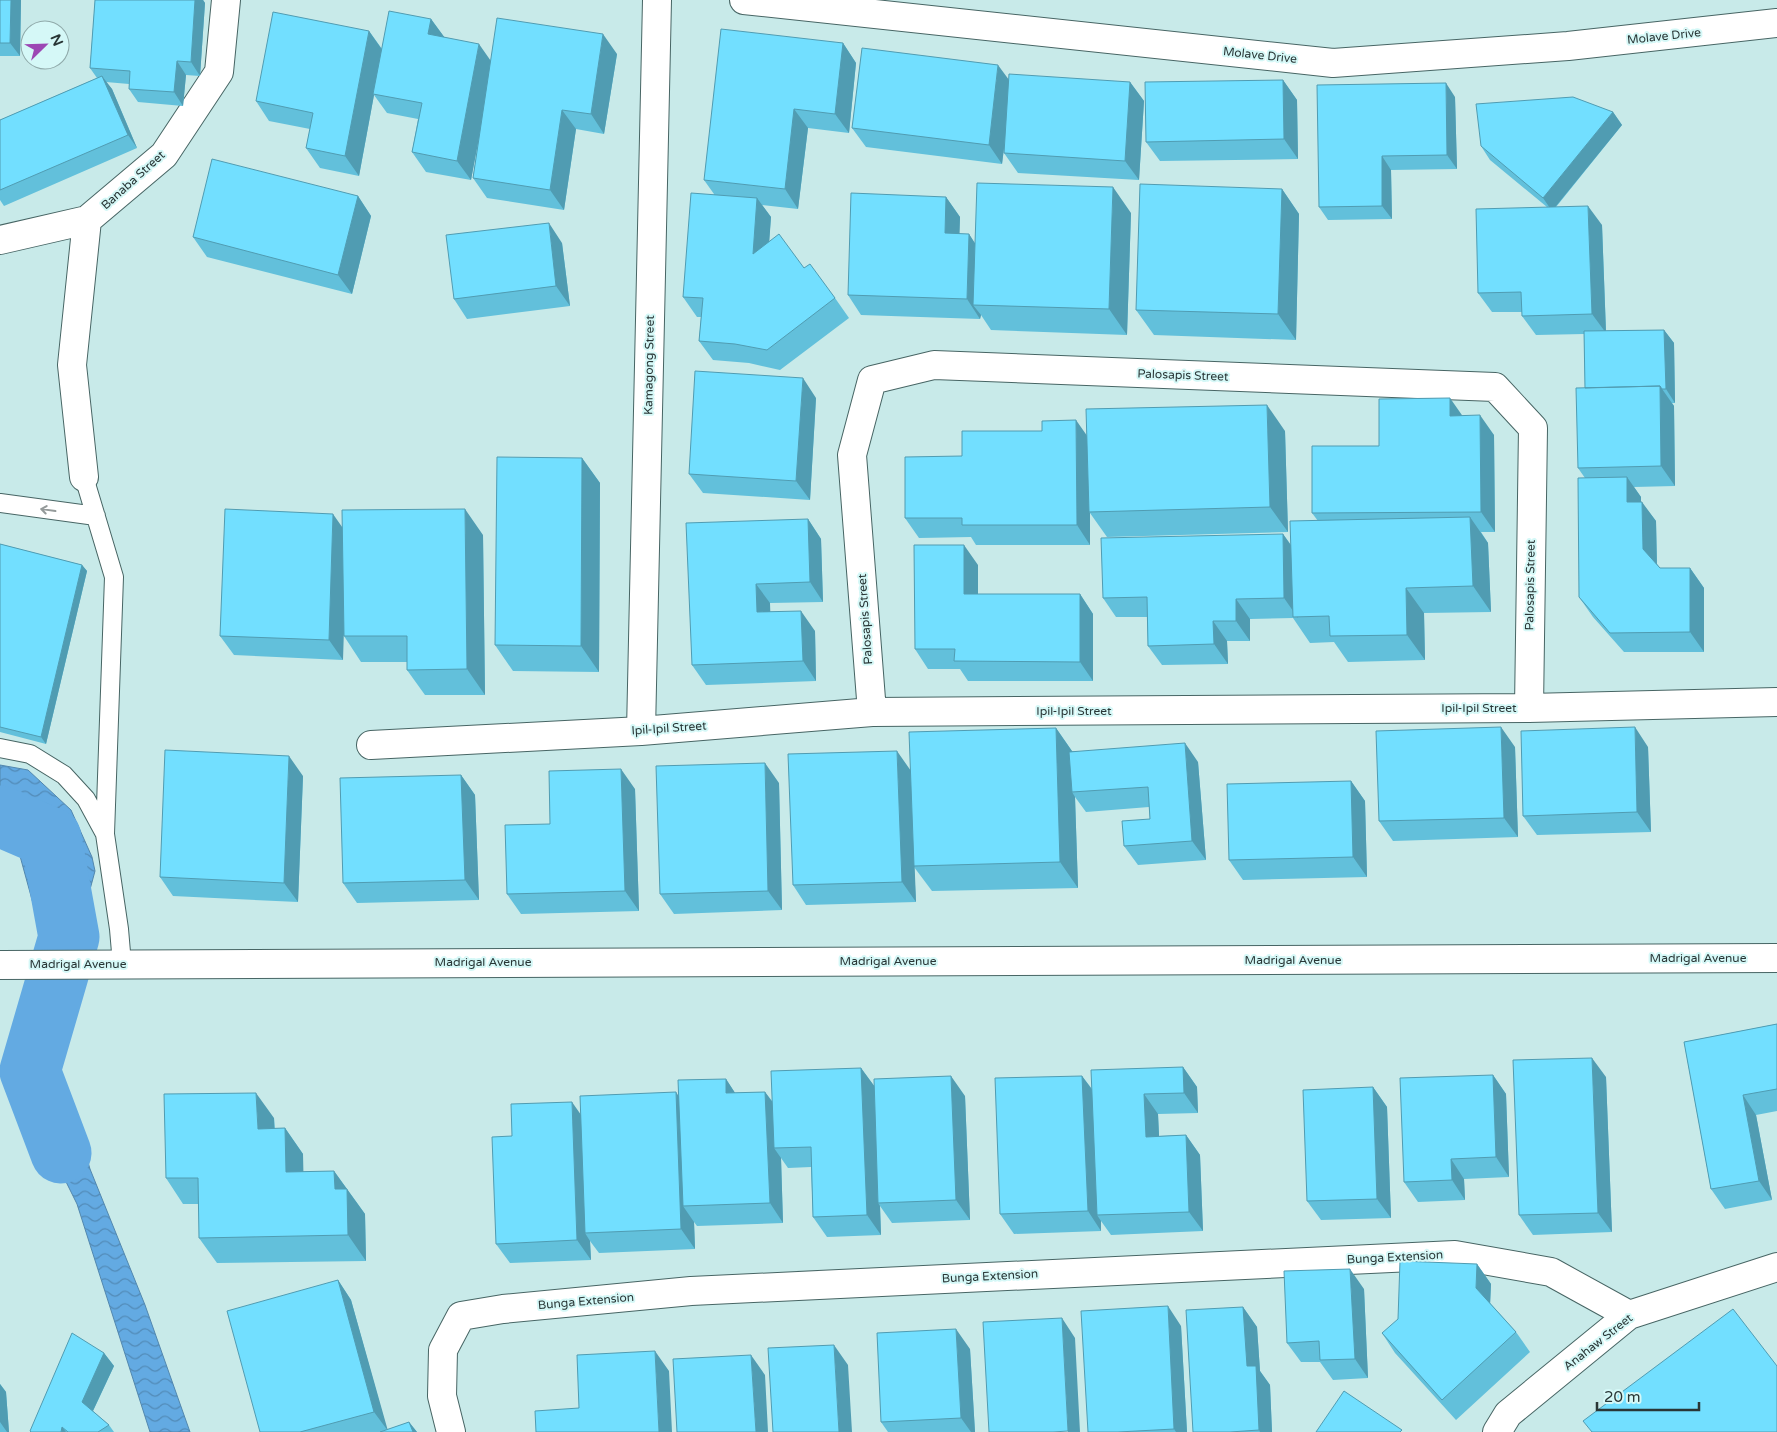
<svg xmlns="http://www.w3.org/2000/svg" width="1777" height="1432" font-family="'Varela Round',sans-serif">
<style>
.water{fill:url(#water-waves);stroke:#5287ae}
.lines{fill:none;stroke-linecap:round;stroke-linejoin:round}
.river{stroke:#63aae2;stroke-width:61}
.service-casing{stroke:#476564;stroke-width:20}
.minor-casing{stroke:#476564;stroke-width:30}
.tertiary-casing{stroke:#476564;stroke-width:30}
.service{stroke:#fff;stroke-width:18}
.minor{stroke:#fff;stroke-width:28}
.tertiary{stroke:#fff;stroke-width:28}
.wall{fill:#62c0db}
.shaded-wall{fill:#509cb2}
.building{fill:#72dfff;stroke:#509cb2}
.oneway{stroke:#949a9a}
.labels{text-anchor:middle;stroke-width:4;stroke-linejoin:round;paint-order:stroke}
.street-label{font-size:12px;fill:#293636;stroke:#d5f8f7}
</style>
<defs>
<pattern id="water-waves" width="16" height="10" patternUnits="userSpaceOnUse" patternTransform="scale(1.25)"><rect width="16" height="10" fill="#63aae2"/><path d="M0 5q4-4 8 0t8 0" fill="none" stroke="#528bb8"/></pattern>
</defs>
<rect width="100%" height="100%" fill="#c8eae9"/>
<path class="water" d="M0,765l28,5 43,40 21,47 3,14 -10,37 -51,-1 -14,-51 -20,-20z
M38,987l33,12 -14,58 33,112 55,136 45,127h-40l-73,-228 -48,-97z"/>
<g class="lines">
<path class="river" d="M0,816l51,22 18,99 -39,134 31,82"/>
<g class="service-casing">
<path id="service" d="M84,477l30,100 -9,257
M0,503l96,13
M0,748l30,6 34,21 22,24 19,35 14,95 3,35"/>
</g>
<g class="minor-casing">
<path id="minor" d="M744,0l589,63 235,-17 209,-23
M0,240l87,-20 77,-65 55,-83 7,-72
M84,477l-12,-112 15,-145
M872,712l-20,-257 20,-75 62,-15 561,22 38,41 -4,280
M641,731l16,-731
M371,745l270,-14 231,-19 657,-4 248,-6
M451,1432l-9,-36 1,-46 18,-34 42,-7 188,-18 764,-36 96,17 78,43
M1497,1432l11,-18 121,-99 148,-48"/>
</g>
<g class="tertiary-casing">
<path id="tertiary" d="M0,965l1777,-7"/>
</g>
<use href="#service" class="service"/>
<use href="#minor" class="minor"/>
<use href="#tertiary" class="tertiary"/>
</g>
<path class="wall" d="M0,0h21l-1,56h-20z
M95,0h108l2,3 -5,73 -14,-1 -3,31 -45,-4 -9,-13v-5l-23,-2 6,7 25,59 -133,58 -4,-6v-80l97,-42 -7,-10z
M431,19l13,18 47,24 126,-7 -13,80 -28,-5 -12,81 -77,-12 -14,-20 6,-42 -8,44 -45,-8 -14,-20 6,-33 -31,-6 -13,-18 -15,81 -39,-8 -14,-20 4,-19 -41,-8 -13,-20 113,-70 13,18z
M843,43l13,20 -7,70 -41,-5 -10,81 -36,-4 9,12 -2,24 35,27 31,30 14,20 -69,52 -31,-7 -36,-3 -14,-19 2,-24h-4l-14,-20 31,-103 -10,-14z
M1009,80l121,2 14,19 -5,79 -121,-7 -14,-20v-5l-2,16 -136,-17 -14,-19z
M1283,80l14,20 1,59 -138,2 -14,-19z
M1455,97l2,72 -66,1 1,49 -64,1 -9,-13z
M1613,112l9,13 -66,82 46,18 4,106 58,-1 10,13 1,60h-3l2,3 1,80 -41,1 7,10v5l15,19 1,43 3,4h30l14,20v64h-80l-31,-35 -14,-20 6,-119 -7,-10 7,-80 -1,-54 -48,1 -14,-19v-4h-30l-14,-19 69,-86 -57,-47 -9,-14z
M1282,189l17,25 -3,126 -142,-5 -18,-25z
M358,196l13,20 -19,78 -145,-37 -14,-20z
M946,197l14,20 -1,17h10l6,10 156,-31 -4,122 -136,-5 -10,-15 -1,4 -119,-4 -13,-20z
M562,243l8,63 -103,13 -13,-20z
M816,398l-6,102 -107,-7 -14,-19z
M1462,416l32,19 1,97h-14l7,11 3,69 -67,1 1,47 -77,2 -14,-20 -24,1 -17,-25 -43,1v22h-23l1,23 -66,1 -14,-19 -1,-29h-31l-13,-19 180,-64 8,11 27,-24 -6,-8 67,-67z
M1285,431l3,101 -181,5 -17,-24v32h-114l-5,-8 -52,1 -14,-20 57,-62 125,-20z
M582,458l18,25 -1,189 -86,-1 -18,-26z
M808,519l13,20 2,63 -53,1v9l45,19 1,50 -110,4 -14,-20z
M342,527l141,8 2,160h-60l-18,-25v-8h-46l-17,-26 -1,-2v26l-109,-5 -14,-19z
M0,544l82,21 5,6 -41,173 -46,-12z
M978,565v29h102l13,20v67h-125l-8,-12h-32l-13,-20z
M1056,728l16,23 126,11 8,98 -68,5 -14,-19 26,-27 -1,-12 -63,5 -11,-15 3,91 -146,3 -18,-24 2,35 -110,3 -13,-20 118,-115z
M1515,747l3,90 -125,4 -14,-20z
M1648,747l3,85 -114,3 -14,-19z
M461,775l14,20 4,105 -122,3 -14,-20z
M303,776l-5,126 -125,-6 -13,-19z
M1351,781l14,20 2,76 -124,3 -14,-20z
M779,783l3,127 -108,4 -14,-20z
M635,789l4,122 -118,3 -14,-20 43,-70z
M1777,1024v87l-21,4 16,85 -47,9 -14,-20 -27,-147z
M1183,1067l14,20 1,26 -40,1 1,22 27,-1 14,20 3,76 -92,4 -10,-14v10l-87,3 -14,-20 82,-138 10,13z
M861,1068l13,18 91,10 5,124 -78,3 -12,-17 1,29 -54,2 -14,-20 -2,-50 -23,1 -7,-10 2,65 -86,3 -3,-4 1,27 -96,4 -9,-12 1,19 -81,3 -14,-19 16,-108 167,-39 47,-18 9,14 30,-1 7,9z
M1493,1075l13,19 3,83 -45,2 1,21 -47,2 -14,-20z
M1606,1077l6,155 -79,3 -14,-20z
M1373,1087l14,20 4,111 -70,2 -14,-19z
M274,1118l1,11 10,-1 18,26v18l31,-1 31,43 1,47 -149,2 -18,-25v-34h-16l-17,-26z
M1477,1264l14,20 -1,19 26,29 14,20 -74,68 -61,-67 -13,-20z
M338,1280l13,20 36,130 22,-8 8,10h-157z
M1364,1289l4,89 -35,2 -13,-18h-19l-14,-19z
M1243,1307l14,20 3,44 10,14 2,47h-79z
M1181,1326l6,106h-99z
M970,1349l5,83h-87l-7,-10z
M104,1353l10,13 -21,45 16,14 5,7h-84v-1z
M0,1384l6,8 3,40h-9z"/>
<path class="shaded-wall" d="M11,0h10l-1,56 -10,-13z
M195,0h8l2,3 -5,73 -9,-14z
M431,19l14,19 -17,-4z
M369,31l14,20 -10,43 1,1 -15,81 -14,-20z
M603,34l14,20 -13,80 -13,-20z
M843,43l13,20 -7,70 -14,-19z
M479,44l14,20 -22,116 -14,-19z
M177,61l9,14 -3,31 -9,-14z
M998,65l14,19 -10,80 -13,-19z
M102,76l10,13 25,59 -9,-13z
M1283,80l14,20 1,59 -14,-20z
M1130,82l14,19 -5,79 -14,-19z
M1446,83l9,14 2,72 -10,-14z
M794,109l14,19 -10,81 -13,-20z
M562,110l14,19 -12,81 -14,-20z
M1613,112l9,13 -70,86 -9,-13z
M1382,156l9,14 1,49 -10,-13z
M1113,187l18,26 -4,122 -18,-26z
M1282,189l17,25 -3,126 -18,-26z
M358,196l13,20 -19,78 -14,-19z
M946,197l14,20 -1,36 -14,-20z
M757,198l14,19 -4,57 -14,-20z
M1588,206l14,19 4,108 -14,-19z
M549,223l13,20 8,63 -14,-20z
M969,234l13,20 -9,51 8,10 -1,4 -13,-20z
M1664,330l10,13 1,60 -9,-14z
M803,378l13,20 -6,102 -14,-19z
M1660,386l14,20 1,80 -14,-20z
M1450,398l14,20 -14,-2z
M1267,405l18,26 3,101 -18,-25z
M1480,415l14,20 1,97 -14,-20z
M1076,420l14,20 -1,72 1,1v32l-13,-20z
M582,458l18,25 -1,189 -18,-26z
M1627,477l14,20v25l-14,-20z
M1642,502l14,19 1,48 -14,-20z
M465,509l18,26 2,160 -18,-26z
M333,514l14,20 -4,126 -14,-20z
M1470,517l18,26 3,69 -18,-26z
M808,519l13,20 2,63 -13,-20z
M1283,534l14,20 1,64 -14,-20z
M964,545l14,20v49l-14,-20z
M82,565l5,6 -41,173 -5,-7z
M1690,568l14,20v64l-14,-20z
M756,584l14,19 1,29 -14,-20z
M1406,588l18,25 1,47 -18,-25z
M1080,594l13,20v67l-13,-19z
M1236,599l14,20v22l-14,-20z
M801,611l14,20 1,50 -13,-20z
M1213,621l14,20 1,23 -14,-20z
M1501,727l14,20 3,90 -14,-19z
M1635,727l13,20 3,85 -14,-20z
M1056,728l18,26 -2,38 3,5 3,91 -18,-26z
M1185,743l13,19 8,98 -14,-19z
M897,751l14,20 5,131 -14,-20z
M289,756l14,20 -5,126 -14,-19z
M765,763l14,20 3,127 -14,-19z
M621,769l14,20 4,122 -14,-20z
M461,775l14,20 4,105 -14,-20z
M1351,781l14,20 2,76 -14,-20z
M1592,1058l14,19 6,155 -14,-19z
M1183,1067l14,20 1,26 -14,-20z
M861,1068l14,19 3,116 2,3 1,29 -14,-20z
M1493,1075l13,19 3,83 -13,-20z
M951,1076l14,20 5,124 -14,-20z
M1082,1076l14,19 1,120 4,6v10l-13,-20z
M726,1079l13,20 -13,-6z
M1373,1087l14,20 4,111 -14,-19z
M676,1092l13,20 -6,94 11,16 1,27 -14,-20z
M765,1092l14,19 -5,37 7,10 2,65 -13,-20z
M256,1093l18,25 1,36 -17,-25z
M1144,1094l14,20 2,42 -14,-19z
M1743,1095l13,20 16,85 -13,-19z
M572,1102l14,20 -1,111 5,8 1,19 -14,-20z
M285,1128l18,26 1,44 -18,-26z
M1186,1135l14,20 3,76 -14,-19z
M1451,1159l13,20 1,21 -13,-20z
M334,1171l31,43 1,47 -18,-26 -13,-46z
M1477,1264l14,20 -1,23 -14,-19z
M1350,1269l14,20 4,89 -13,-19z
M338,1280l13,20 37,131 -14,-19z
M1168,1306l13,20 6,106h-11l-2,-3z
M1243,1307l14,20 3,44 10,14 2,47h-12l-1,-2 -12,-64z
M1062,1318l13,20 5,94h-12v-1z
M956,1329l14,20 5,83h-4l-10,-14z
M834,1345l14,20 4,67h-13z
M655,1351l14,20 3,61h-13z
M104,1353l10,13 -23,49 -9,-13z
M751,1355l14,20 3,57h-12z
M0,1384l6,8 3,40h-2l-7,-10z
M409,1422l8,10h-4z
M62,1427l4,5h-5z"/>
<path class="building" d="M0,0h11l-1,43h-10z
M95,0h100l-4,62 -14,-1 -3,31 -45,-3 1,-18 -40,-3z
M389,11l42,8 -3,15 51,10 -22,117 -45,-9 10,-49 -49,-9z
M273,12l96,19 -24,125 -39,-8 7,-35 -57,-12z
M497,18l106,16 -12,80 -29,-4 -12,80 -77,-12z
M721,29l122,14 -8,71 -41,-5 -9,80 -81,-9z
M862,48l136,17 -9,80 -137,-17z
M1009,74l121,8 -5,79 -121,-8z
M102,76l26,59 -128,55v-70z
M1283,80l1,59 -138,3 -1,-60z
M1446,83l1,72 -65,1v50l-63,1 -2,-122z
M1573,97l40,15 -70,86 -62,-52 -5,-42z
M212,159l146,37 -20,79 -145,-38z
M977,183l136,4 -4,122 -136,-4z
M1140,184l142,5 -4,125 -142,-4z
M691,193l66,5 -4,56 26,-20 25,34 6,-4 25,34 -68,52 -32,-6 -36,-3 4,-43 -20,-1z
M851,193l95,4 -1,36 24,1 -2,65 -119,-4z
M1588,206l4,108 -70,2 -1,-24 -43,1 -2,-84z
M549,223l7,63 -102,13 -8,-64z
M1664,330l2,59h-4l-2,-3 -75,2 -1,-57z
M695,371l108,7 -7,103 -107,-7z
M1660,386l1,80 -83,2 -2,-80z
M1450,398v18l30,-1 1,97 -169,1v-67h67v-47z
M1267,405l3,102 -181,5 -3,-103z
M1076,420l1,105h-115v-7h-57v-61l57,-1v-25h80v-10z
M497,457l85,1 -1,188 -86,-1z
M1627,477v25h15l1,47 17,19h30v64l-80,1 -31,-36 -1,-119z
M225,509l108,5 -4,126 -109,-4z
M465,509l2,160 -60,1v-34h-63l-2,-126z
M1470,517l3,69 -67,2 1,47 -77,1 -1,-20 -36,1 -3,-96z
M808,519l2,63 -54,2 1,28 44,-1 2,50 -111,4 -6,-142z
M1283,534l1,64 -48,1v22h-23l1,23 -66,2 -1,-49 -44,1 -2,-60z
M0,544l82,21 -41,172 -41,-10z
M914,545h50v49h116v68l-126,-1 1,-12h-40z
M1501,727l3,91 -125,3 -3,-90z
M1635,727l2,85 -114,4 -2,-85z
M1056,728l4,134 -146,4 -5,-134z
M1185,743l7,98 -68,5 -2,-25 28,-2 -2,-32 -76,5 -3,-40z
M165,750l124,6 -5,127 -124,-6z
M897,751l5,131 -109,3 -5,-131z
M765,763l3,128 -108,3 -4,-128z
M621,769l4,122 -118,3 -2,-69 45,-1 -1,-53z
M461,775l4,105 -122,3 -3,-105z
M1351,781l2,76 -124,3 -2,-76z
M1777,1024v65l-34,6 16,86 -48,8 -27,-147z
M1592,1058l6,155 -79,2 -6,-155z
M1183,1067l1,26 -40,1 2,43 40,-2 3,77 -92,3 -6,-145z
M861,1068l6,147 -54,2 -2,-70 -37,1 -3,-77z
M1493,1075l3,82 -45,2 1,21 -48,2 -4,-104z
M951,1076l5,124 -78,3 -4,-124z
M1082,1076l6,135 -88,3 -5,-136z
M726,1079v14l39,-1 5,111 -87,3 -5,-126z
M1373,1087l4,112 -70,2 -4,-111z
M676,1092l5,137 -96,4 -5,-137z
M256,1093l2,36 27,-1 1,44 48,-1 1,18h12l1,46 -149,3 -1,-60h-32l-2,-84z
M572,1102l5,138 -81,4 -4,-107 20,-1 -1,-32z
M1400,1261l77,3 -1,24 40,44 -74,68 -60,-67 16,-14z
M1350,1269l5,90 -35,1 -1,-19 -32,2 -3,-72z
M338,1280l36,132 -74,20h-40l-33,-121z
M1168,1306l6,123 -56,3h-30l-7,-121z
M1243,1307l4,59h9l3,64 -29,2h-37l-7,-122z
M1733,1309l44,57v66h-185l-9,-11z
M1062,1318l6,113 -15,1h-64l-6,-110z
M956,1329l5,89 -80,4 -4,-89z
M72,1333l32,20 -22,49 27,23 -11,7h-30l-6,-5 -1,5h-30l-1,-1z
M834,1345l5,87h-66l-5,-84z
M655,1351l4,81h-123l-1,-21 44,-3 -2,-53z
M751,1355l5,77h-79l-4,-73z
M1344,1391l58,39 -2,2h-84z
M409,1422l4,10h-33z"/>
<defs><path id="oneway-shaft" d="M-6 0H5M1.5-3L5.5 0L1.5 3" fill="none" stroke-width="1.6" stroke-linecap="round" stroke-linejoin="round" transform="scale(1.25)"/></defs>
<use class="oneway" href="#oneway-shaft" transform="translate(48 510) rotate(-172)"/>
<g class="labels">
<g class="street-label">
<text transform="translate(1664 36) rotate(-6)" y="4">Molave Drive</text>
<text transform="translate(1260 55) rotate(6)" y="4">Molave Drive</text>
<text transform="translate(133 180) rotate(-42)" y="4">Banaba Street</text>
<text transform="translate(649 365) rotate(-89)" y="4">Kamagong Street</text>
<text transform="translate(1183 375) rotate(2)" y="4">Palosapis Street</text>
<text transform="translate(1530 585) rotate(-89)" y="4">Palosapis Street</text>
<text transform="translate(865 619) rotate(-94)" y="4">Palosapis Street</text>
<text x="1479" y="712">Ipil-Ipil Street</text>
<text x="1074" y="715">Ipil-Ipil Street</text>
<text transform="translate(669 728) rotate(-4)" y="4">Ipil-Ipil Street</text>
<text x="1698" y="962">Madrigal Avenue</text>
<text x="1293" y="964">Madrigal Avenue</text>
<text x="888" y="965">Madrigal Avenue</text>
<text x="483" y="966">Madrigal Avenue</text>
<text x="78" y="968">Madrigal Avenue</text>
<text transform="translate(1395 1257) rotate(-3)" y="4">Bunga Extension</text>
<text transform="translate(990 1276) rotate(-3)" y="4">Bunga Extension</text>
<text transform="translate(586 1301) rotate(-5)" y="4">Bunga Extension</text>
<text transform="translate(1598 1342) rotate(-38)" y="4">Anahaw Street</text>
</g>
</g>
<g transform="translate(45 45) rotate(67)"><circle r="24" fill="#d5f8f7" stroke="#90aaaa"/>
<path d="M0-4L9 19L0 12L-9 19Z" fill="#9c47b4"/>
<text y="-8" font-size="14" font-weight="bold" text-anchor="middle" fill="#293636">N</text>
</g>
<path d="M1597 1402v8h102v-8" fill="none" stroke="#293636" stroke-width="2.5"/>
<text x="1604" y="1402" font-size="15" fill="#293636" stroke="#d5f8f7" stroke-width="4" paint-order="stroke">20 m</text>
</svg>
